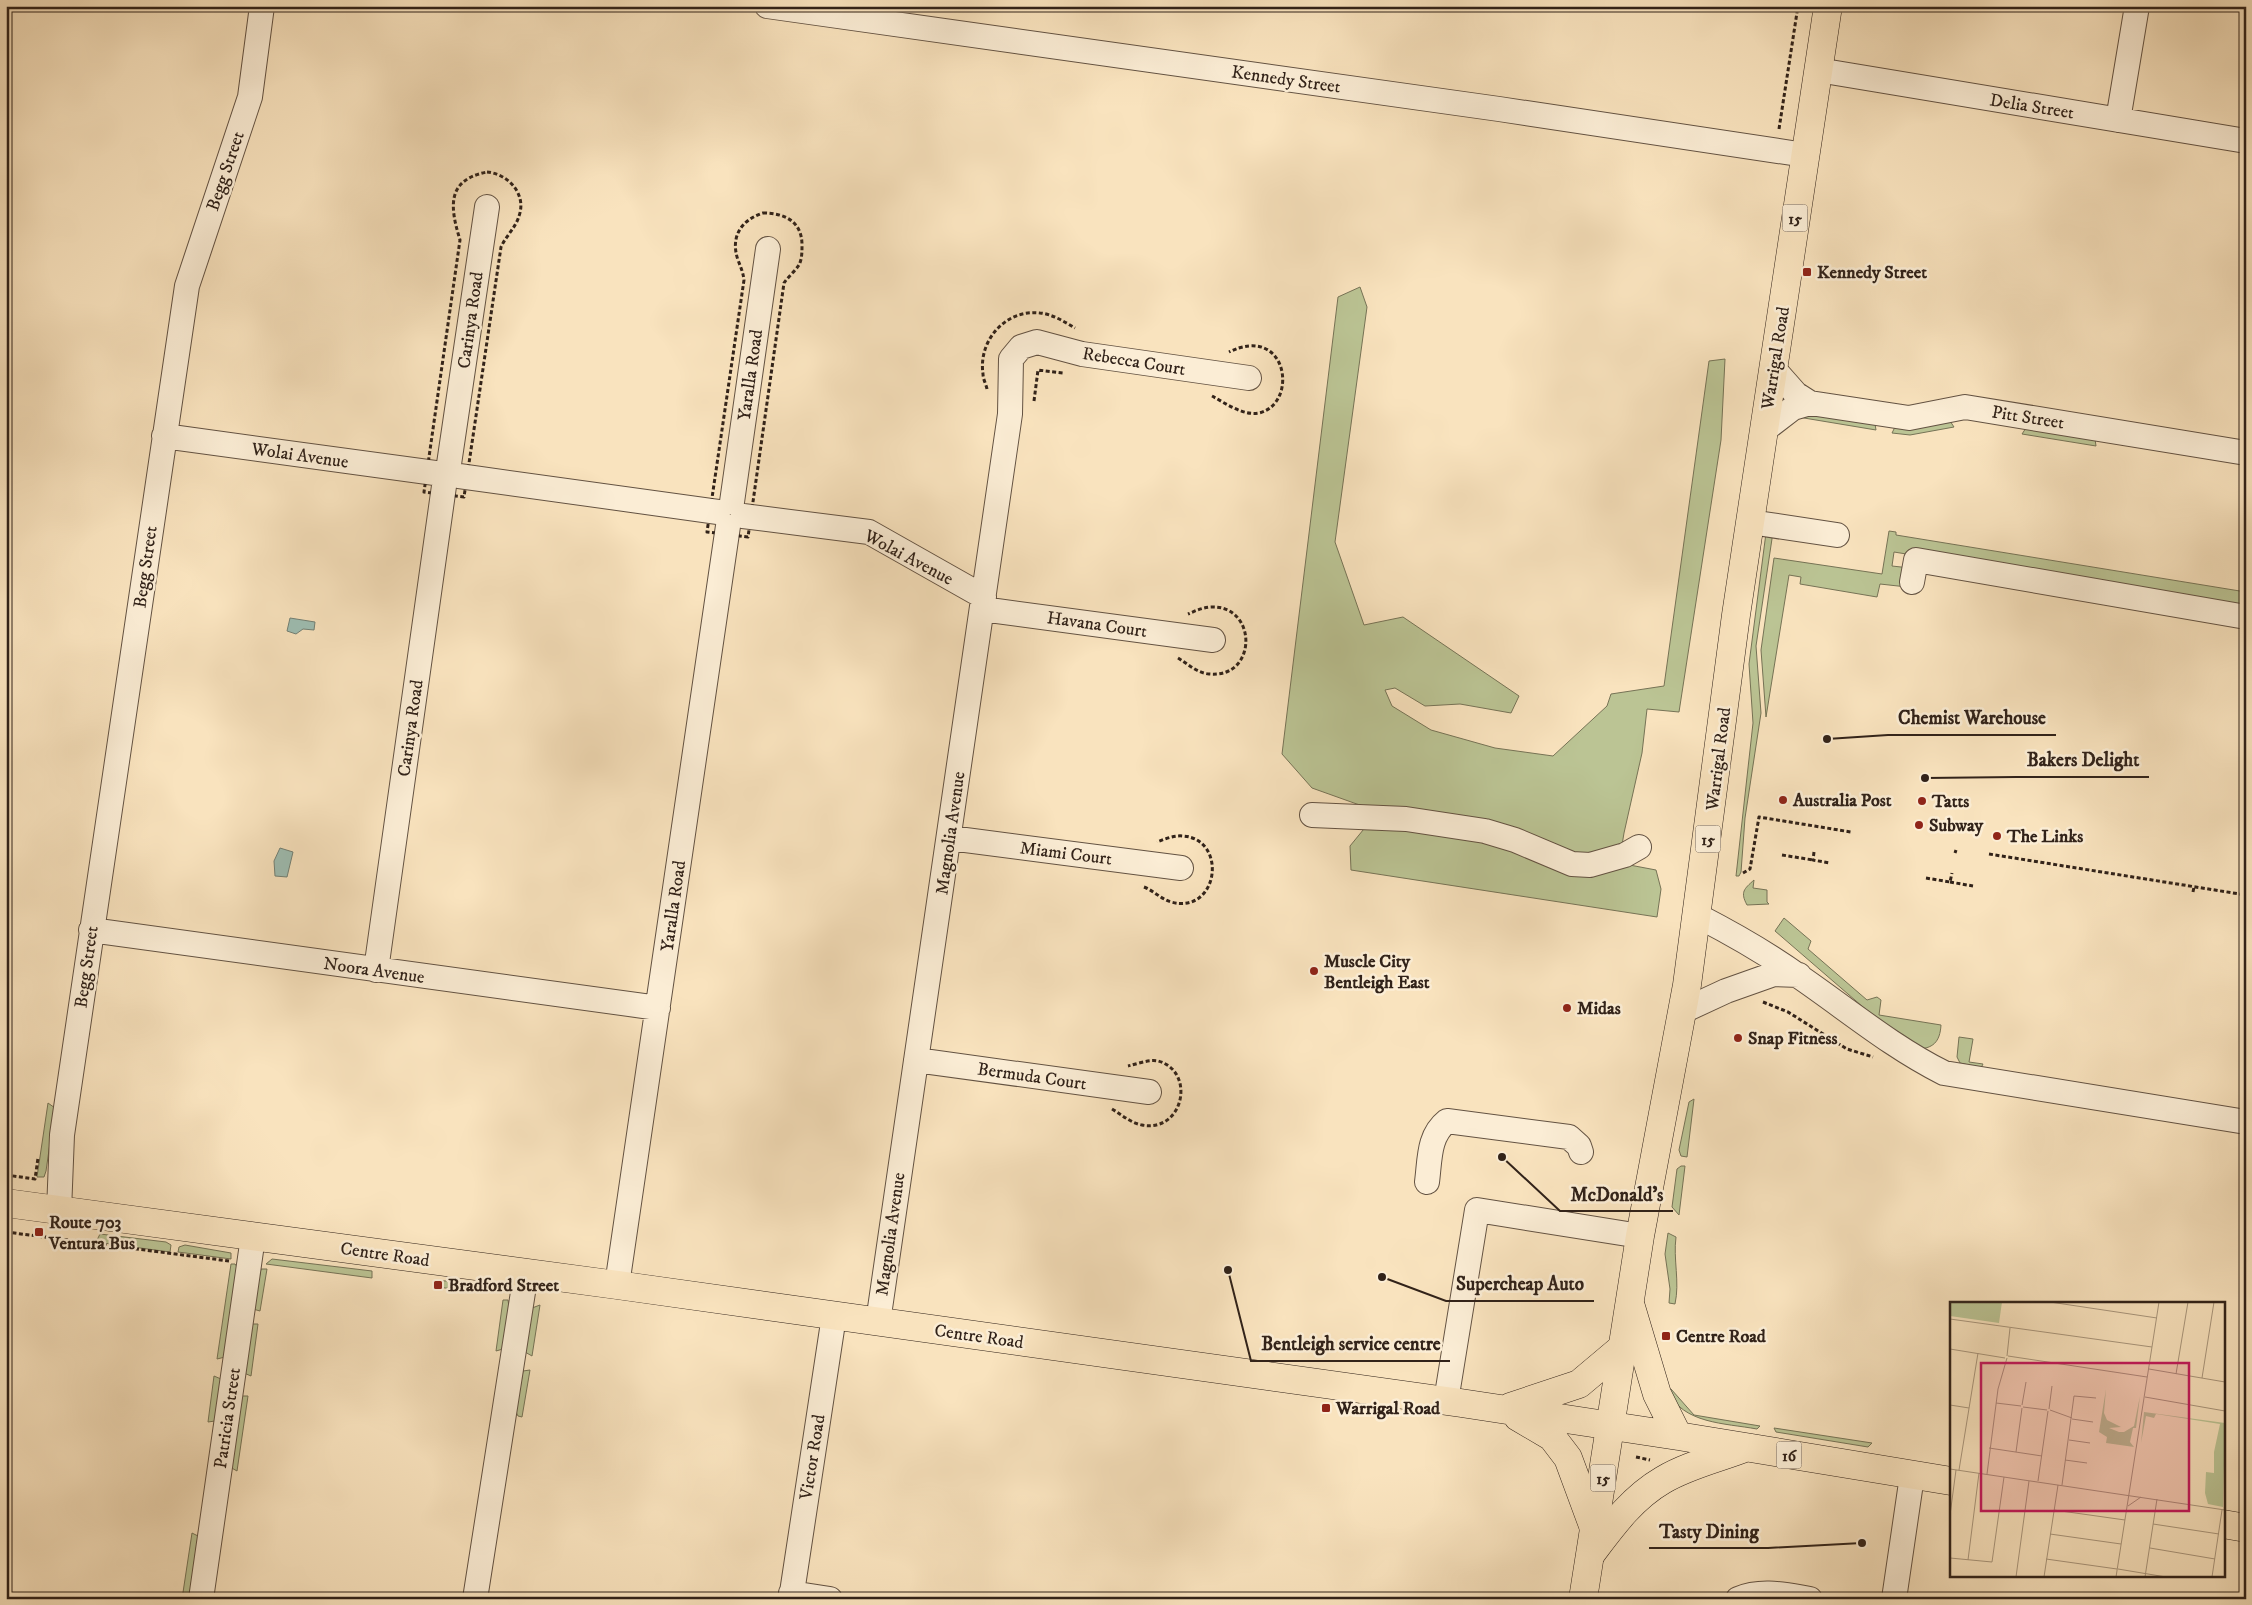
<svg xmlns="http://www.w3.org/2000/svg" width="2252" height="1605" font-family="'IM FELL DW Pica',serif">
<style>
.green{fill:#bbc494;stroke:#767356}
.water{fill:#9ebeb3;stroke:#728075}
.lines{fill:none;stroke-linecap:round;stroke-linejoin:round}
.minor-casing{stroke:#635242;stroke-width:26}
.major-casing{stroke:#312219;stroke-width:29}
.highway-casing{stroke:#312219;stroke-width:29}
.path{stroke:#312219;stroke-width:3;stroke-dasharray:4 2.5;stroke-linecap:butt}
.minor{stroke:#fbedd5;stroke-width:24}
.major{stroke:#f9e3be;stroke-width:28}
.highway{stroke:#f9e3be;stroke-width:28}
.poi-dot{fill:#8f2418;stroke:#fbedd5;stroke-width:2}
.labels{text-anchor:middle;stroke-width:5;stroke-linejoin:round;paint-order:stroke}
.shield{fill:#fbedd5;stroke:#6e5f51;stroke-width:1}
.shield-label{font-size:16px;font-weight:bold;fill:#312219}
.street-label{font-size:18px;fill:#312219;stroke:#fbedd5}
.poi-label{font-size:18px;font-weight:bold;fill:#312219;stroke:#fbedd5;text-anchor:start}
.inset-road{fill:none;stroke:#a9967c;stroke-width:1}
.view{fill:#c2185b;fill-opacity:0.15;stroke:#c2185b;stroke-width:2.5}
.inset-edge{fill:none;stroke:#312219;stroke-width:2.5}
.leader{fill:none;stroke:#312219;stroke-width:2}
.callout-dot{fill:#312219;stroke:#fbedd5;stroke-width:2}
.callout-label{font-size:19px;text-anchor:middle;font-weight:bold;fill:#312219;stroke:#fbedd5;stroke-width:5;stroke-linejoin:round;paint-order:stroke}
</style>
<rect width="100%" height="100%" fill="#f9e3be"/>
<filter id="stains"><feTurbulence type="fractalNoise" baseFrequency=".004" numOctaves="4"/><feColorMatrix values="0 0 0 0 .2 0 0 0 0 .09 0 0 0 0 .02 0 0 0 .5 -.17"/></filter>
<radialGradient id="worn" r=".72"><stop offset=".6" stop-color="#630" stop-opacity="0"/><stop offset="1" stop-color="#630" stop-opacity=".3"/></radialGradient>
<path class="green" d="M1360,287l7,20 -32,235 29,83 39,-8 116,79 -8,17 -51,-9 -35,2 -30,-18 -10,2 7,16 39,24 64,18 58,8 54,-50 4,-12 53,-8 45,-325 16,-2 -4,81 -42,272 -32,-3 -5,44 -18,80 -5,30 37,7 5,19 -4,28 -306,-47 -1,-24 18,-22v-16l-56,-20 -30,-34 56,-457z
M1801,413l74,11 1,6 -78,-13z
M1950,421l4,6 -44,8 -18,-2 3,-6z
M2026,428l69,11 1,7 -74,-12z
M1889,531l7,1v3l350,57v17l-352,-57 -2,14 18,2 -3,19 -27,-3 -3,13 -77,-13 1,-7 -12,-2 -23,142 -5,-67 13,-92 108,16z
M1773,532l-17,114 5,67 -16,105 -4,54 -2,4h-3l17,-153 -4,-59 17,-131z
M1754,880l-1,8 14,2v12l2,2 -22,1c-7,-13 -3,-16 7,-25z
M1784,918l27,23 -3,8 59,51 10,-3 4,3 -2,15 62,10c-1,17 -8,24 -25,24l-31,-23 -110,-95z
M1959,1037l14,2 -4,23 14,2 -2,4 -21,-5 -3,-6z
M1694,1099l-7,58 -6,-1 -2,-6 10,-48z
M48,1103l7,5 -9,63 -2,6h-7z
M1681,1166h4l-6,49 -7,-8 5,-38z
M1668,1233l8,4c-3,22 4,45 -1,67l-6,-1 1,-14 -5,-35z
M100,1234l66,8 5,3 -1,7 -74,-10z
M185,1245l46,8v6l-53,-7 1,-5z
M272,1259l100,12v7l-106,-14z
M231,1264h4l3,4 -13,89 -8,2z
M261,1269h6l-7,42 -7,-2z
M437,1280l43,5 3,3v4l-47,-5z
M503,1300h5l1,7 -6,42 -7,2z
M540,1305l-8,51 -7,-4 7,-44z
M253,1324h5l-7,52 -7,-3 7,-48z
M530,1370l-8,47 -4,-1 -2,-4 7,-41z
M214,1376l7,3 -6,42 -7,1z
M1671,1389l23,26 66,11 -3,3c-33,-6 -73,-5 -90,-38z
M243,1396h5l-11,75 -7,-4 10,-69z
M1774,1428l98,15 -4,4 -92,-15z
M192,1533l6,3 -9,63h-7z"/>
<path class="water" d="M290,618l25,4 -1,8 -11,-1 -7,5 -9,-3z
M280,848l13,4 -6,25 -12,-1 -1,-15z"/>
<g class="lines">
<g class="minor-casing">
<path id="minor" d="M767,6l732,103 306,46
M1818,70l428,71
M2118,120l19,-114
M1773,368l23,26 14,9 99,15 56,-11 281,46
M1763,431l30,-23 17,-5
M164,436l271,37
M449,464l38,-257
M459,476l259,36
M732,502l36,-253
M743,516l126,16 115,65
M1750,522l87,13
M1912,582l4,-22 330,57
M982,609l231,31
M1312,815l94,4 79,12 30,9 57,24 18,1 35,-10 14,-8
M950,838l231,30
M1698,916c35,18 70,38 102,61 48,33 92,70 144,96l302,49
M91,930l567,78
M376,970l68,-484
M1683,1011l43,-20 48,-17 25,1
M916,1060l233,32
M1427,1182c3,-22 1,-46 20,-61l122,16 10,9 2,6
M59,1211l3,-76 125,-849 63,-189 12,-91
M617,1285l111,-759
M878,1322l132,-908 1,-55 10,-12 16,-5 45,12 167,24
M1446,1401l31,-191 163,26
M791,1593l39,6
M201,1599l52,-362
M475,1599l51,-326
M791,1599l43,-283
M1738,1599c24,-10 47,-4 72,0
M1894,1599l18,-123"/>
</g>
<g class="major-casing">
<path id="major" d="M6,1203l611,82 844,118 217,33 273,45
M1631,1307l26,87 21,42
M1510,1407l69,-23 44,-37
M1518,1417l34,20 16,21 27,73
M2223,1524l23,4
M1591,1554c21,-28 41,-56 72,-74 25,-15 56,-22 82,-32"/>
</g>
<g class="highway-casing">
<path id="highway" d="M1583,1599l57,-363 47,-251 49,-370 92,-609"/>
</g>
<path class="path" d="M1779,129l19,-123
M487,172c21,2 40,22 32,44 -3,11 -13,20 -18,31l-37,250 -40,-5 36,-252c-10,-33 -14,-60 27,-68z
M763,213c21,0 39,8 39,32 0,7 0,14 -3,20 -4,6 -11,12 -15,18l-36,254 -41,-5 37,-252c-1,-8 -3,-12 -6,-20 -8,-23 3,-40 25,-47z
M987,389c-1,-5 -4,-10 -4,-15 -5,-34 23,-65 57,-61 12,1 25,9 35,15
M1212,396c13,7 31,20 47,17 40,-9 29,-90 -30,-61
M1034,401l4,-31 25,3
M1178,658c10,6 19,15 31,16 49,5 49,-70 1,-67 -9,1 -15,4 -22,7
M1814,852l-1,8 17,3
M1955,853l1,-3
M1989,854l257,41
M1782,855l31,5
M1743,873l7,-4 9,-52 92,15
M1926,878l24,4 2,-9
M1950,882l23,4
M1144,887c10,4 17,12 27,15 48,13 57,-63 12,-66 -9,-1 -18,3 -26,6
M2193,892l1,-5
M1763,1002l25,10 59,37 26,8
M1112,1109c10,6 19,14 30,16 42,8 54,-54 16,-64 -9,-2 -21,3 -30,5
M6,1175l29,4 3,-21
M6,1232l223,29
M1636,1457l14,3"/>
<use href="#minor" class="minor"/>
<use href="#major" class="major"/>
<use href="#highway" class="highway"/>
</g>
<g class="poi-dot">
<rect x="1802" y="267" width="10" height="10" rx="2.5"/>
<circle cx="1783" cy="800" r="5"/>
<circle cx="1922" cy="801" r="5"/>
<circle cx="1919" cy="825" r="5"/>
<circle cx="1997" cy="836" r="5"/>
<circle cx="1314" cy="971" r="5"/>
<circle cx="1567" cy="1008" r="5"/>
<circle cx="1738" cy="1038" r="5"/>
<rect x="34" y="1227" width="10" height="10" rx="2.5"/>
<rect x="433" y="1280" width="10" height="10" rx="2.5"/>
<rect x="1661" y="1331" width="10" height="10" rx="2.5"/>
<rect x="1321" y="1403" width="10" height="10" rx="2.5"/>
</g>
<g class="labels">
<g class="shield">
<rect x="1782.5" y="204.5" width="25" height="27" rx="4"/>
<rect x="1695.5" y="825.5" width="25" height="27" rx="4"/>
<rect x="1776.5" y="1441.5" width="25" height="27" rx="4"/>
<rect x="1590.5" y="1464.5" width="25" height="27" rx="4"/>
</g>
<g class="shield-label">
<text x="1795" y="224">15</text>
<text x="1708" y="845">15</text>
<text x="1789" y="1461">16</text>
<text x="1603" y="1484">15</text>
</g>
<g class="street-label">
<text transform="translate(1286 79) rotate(8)" y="6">Kennedy Street</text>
<text transform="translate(2032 106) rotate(9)" y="6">Delia Street</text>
<text transform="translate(225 171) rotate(-71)" y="6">Begg Street</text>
<text transform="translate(470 320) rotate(-82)" y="6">Carinya Road</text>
<text transform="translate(1775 358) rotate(-81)" y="6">Warrigal Road</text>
<text transform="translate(1134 361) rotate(9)" y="6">Rebecca Court</text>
<text transform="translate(750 375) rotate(-82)" y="6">Yaralla Road</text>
<text transform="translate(2028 417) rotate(9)" y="6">Pitt Street</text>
<text transform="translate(300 455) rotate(8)" y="6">Wolai Avenue</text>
<text transform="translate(909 557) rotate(28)" y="6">Wolai Avenue</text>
<text transform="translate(145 567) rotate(-82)" y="6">Begg Street</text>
<text transform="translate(1097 624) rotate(8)" y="6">Havana Court</text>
<text transform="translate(410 728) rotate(-82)" y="6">Carinya Road</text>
<text transform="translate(1718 759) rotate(-83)" y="6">Warrigal Road</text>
<text transform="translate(950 833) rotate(-82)" y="6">Magnolia Avenue</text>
<text transform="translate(1066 853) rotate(7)" y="6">Miami Court</text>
<text transform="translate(673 906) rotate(-82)" y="6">Yaralla Road</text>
<text transform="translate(86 967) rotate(-82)" y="6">Begg Street</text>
<text transform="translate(374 970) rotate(8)" y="6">Noora Avenue</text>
<text transform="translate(1032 1076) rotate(8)" y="6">Bermuda Court</text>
<text transform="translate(890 1234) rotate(-82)" y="6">Magnolia Avenue</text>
<text transform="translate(385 1254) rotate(8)" y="6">Centre Road</text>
<text transform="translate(979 1336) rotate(8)" y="6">Centre Road</text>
<text transform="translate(227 1418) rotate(-82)" y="6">Patricia Street</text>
<text transform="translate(812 1457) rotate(-81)" y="6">Victor Road</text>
</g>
<g class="poi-label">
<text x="1817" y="278">Kennedy Street</text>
<text x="1793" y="806">Australia Post</text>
<text x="1932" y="807">Tatts</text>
<text x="1929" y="831">Subway</text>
<text x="2007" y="842">The Links</text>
<text x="1324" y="967">Muscle City<tspan x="1324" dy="21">Bentleigh East</tspan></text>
<text x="1577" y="1014">Midas</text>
<text x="1748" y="1044">Snap Fitness</text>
<text x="49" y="1228">Route 703<tspan x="49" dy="21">Ventura Bus</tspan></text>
<text x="448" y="1291">Bradford Street</text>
<text x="1676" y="1342">Centre Road</text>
<text x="1336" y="1414">Warrigal Road</text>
</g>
</g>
<g transform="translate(1950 1302)">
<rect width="275" height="275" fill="#f9e3be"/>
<path d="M0,0h52l-3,21 -49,-7zM156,87l-2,24 3,7 14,7 -12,1 10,4h5l10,-6 6,-30 -4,32h-3l-3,14 4,5 -28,-4 1,-6 -8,-5zM194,110l81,11 -2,84 -15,-3 -3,-11 1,-21 8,1v-21l6,-28 -64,-10 -2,4 -8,-2 -5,27z" fill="#bbc494"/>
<path class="inset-road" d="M100,0l107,16M0,17l202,28M0,47l55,9M57,54l3,-28M58,54l139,21M199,67l76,13M226,72l12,-72M252,76l12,-76M195,95l80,14M46,101l25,3M0,103l19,3M72,103l4,-23M73,105l24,3M99,107l3,-23M100,108l22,8M122,117l21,3M119,138l21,3M39,146l53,8M66,150l6,-44M115,158l22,3M0,167l275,41M9,168l19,-117M37,172l11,-85 9,-31M88,179l10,-70M112,183l12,-89 22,2M178,204l13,-9M104,208l71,10M0,213l6,-45M203,222l66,10M100,232l71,10M200,246l65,11M0,256l42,4 12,-85M96,257l71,10M18,258l11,-87M168,267l48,8M66,275l13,-96M94,275l14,-92M166,275l43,-275M195,275l12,-78M262,275l10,-67"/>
<path class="view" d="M31,61h208v148h-208z"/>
<rect width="275" height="275" class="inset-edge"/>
</g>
<path class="leader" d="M1827 739L1888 735H2056M1925 778L2016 777H2149M1502 1157L1560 1211H1673M1382 1277L1446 1301H1594M1228 1270L1251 1361H1450M1862 1543L1768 1548H1649"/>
<g class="callout-dot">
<circle cx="1827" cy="739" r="5"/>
<circle cx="1925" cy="778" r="5"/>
<circle cx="1502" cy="1157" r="5"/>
<circle cx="1382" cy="1277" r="5"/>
<circle cx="1228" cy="1270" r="5"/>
<circle cx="1862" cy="1543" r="5"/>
</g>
<g class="callout-label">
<text x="1972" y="724">Chemist Warehouse</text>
<text x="2083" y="766">Bakers Delight</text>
<text x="1617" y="1201">McDonald's</text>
<text x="1520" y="1290">Supercheap Auto</text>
<text x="1351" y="1350">Bentleigh service centre</text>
<text x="1709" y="1538">Tasty Dining</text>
</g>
<rect width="2252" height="1605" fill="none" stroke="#f9e3be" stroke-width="25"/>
<rect x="8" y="8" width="2237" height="1590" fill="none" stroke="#312219" stroke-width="2.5"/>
<rect x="12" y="12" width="2227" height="1580" fill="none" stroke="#312219"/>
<rect width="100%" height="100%" filter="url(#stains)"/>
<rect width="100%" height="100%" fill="url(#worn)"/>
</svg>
